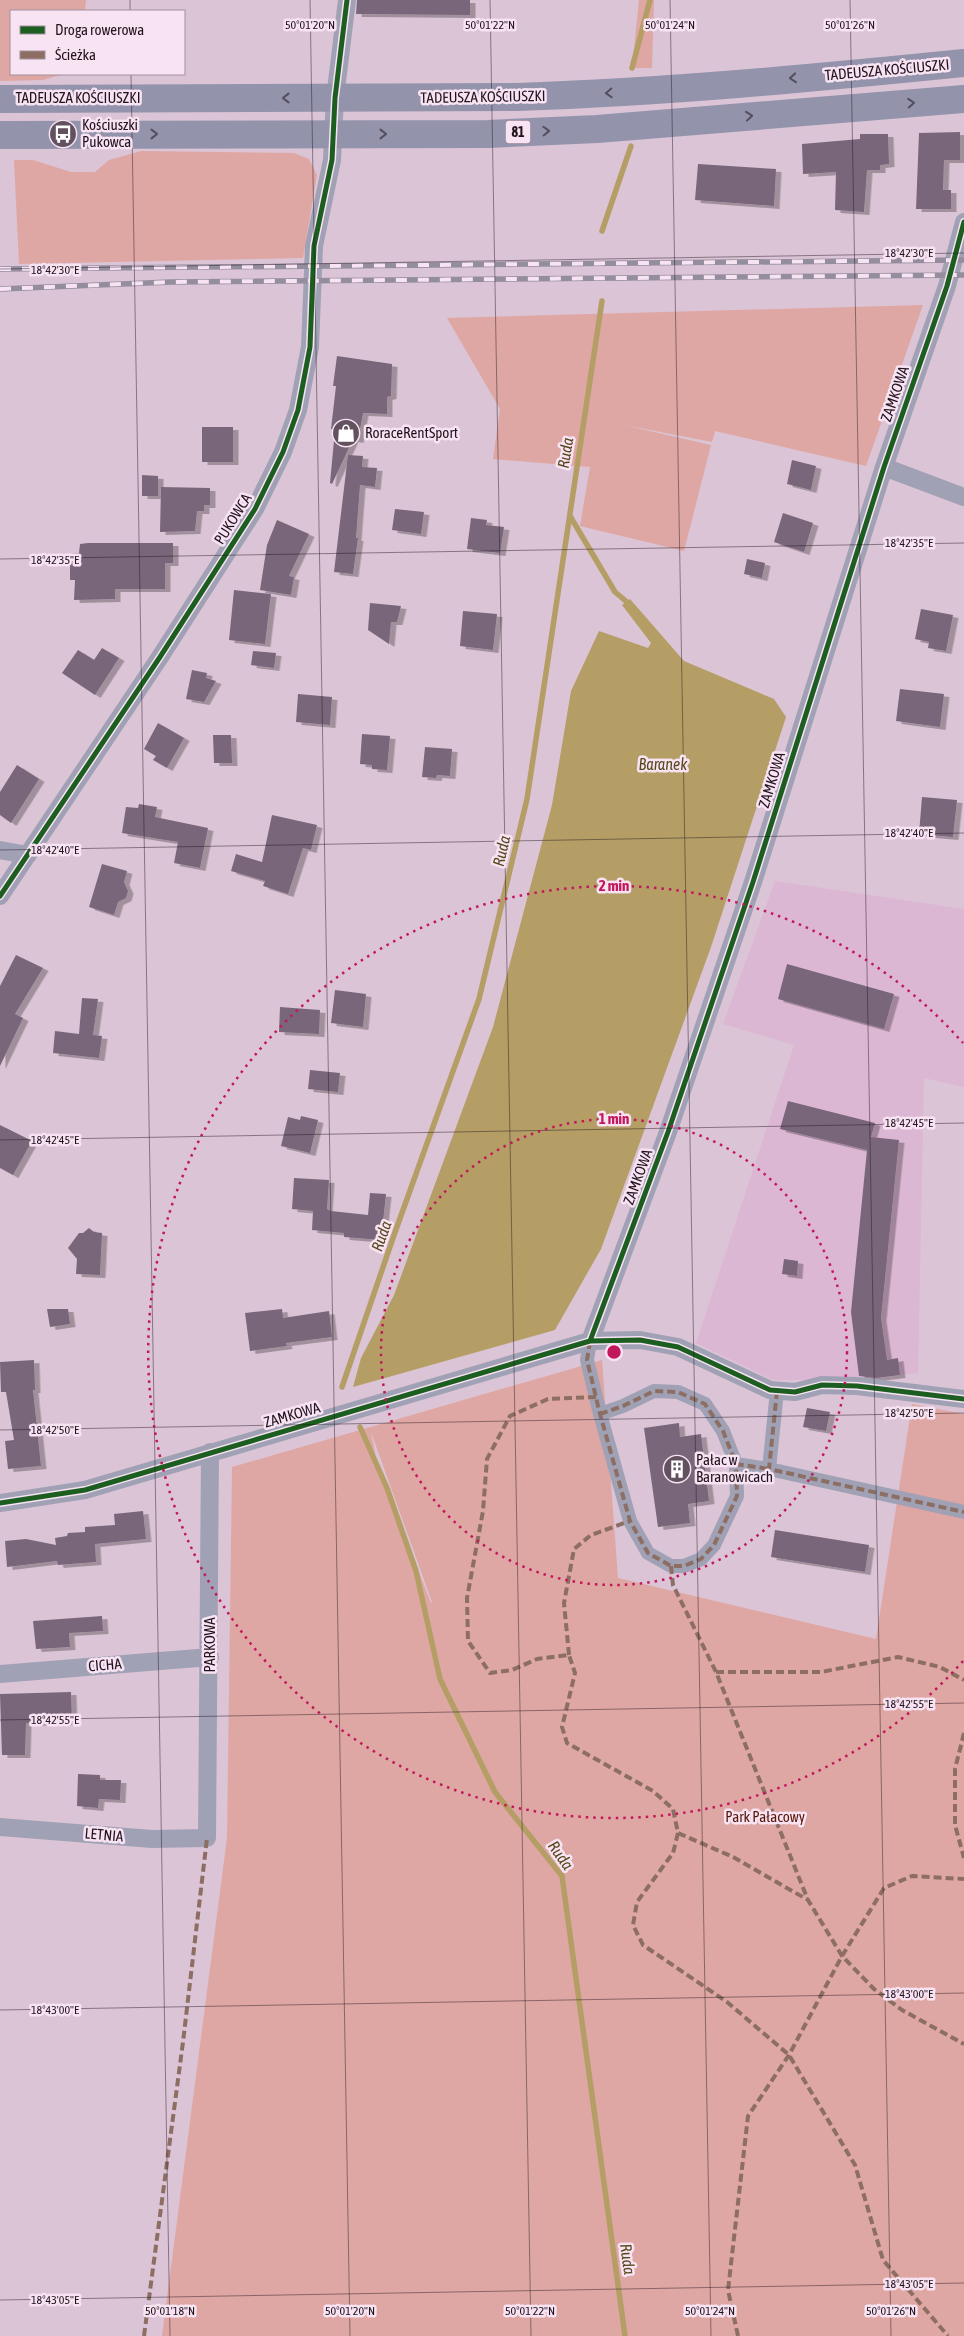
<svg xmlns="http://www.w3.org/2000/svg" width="964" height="2336" font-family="'Asap Condensed',sans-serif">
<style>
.built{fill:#dcb7d3}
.green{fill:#dfa7a3;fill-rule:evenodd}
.water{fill:#b49e66}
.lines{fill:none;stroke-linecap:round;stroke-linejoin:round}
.stream{stroke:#b49e66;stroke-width:5.5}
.building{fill:#79667a;filter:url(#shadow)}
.pedestrian{stroke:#a1a1b5;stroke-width:14}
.minor{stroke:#a1a1b5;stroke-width:18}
.primary{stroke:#9393ac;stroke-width:28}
.rail-casing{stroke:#948d9d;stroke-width:5.5}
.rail{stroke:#f8e3f3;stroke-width:4;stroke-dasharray:11;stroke-linecap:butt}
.quiet{stroke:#8d6e63;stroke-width:4;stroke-dasharray:8 4;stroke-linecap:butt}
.cycleway-casing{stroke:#f8e3f3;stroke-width:8}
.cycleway{stroke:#1b5e20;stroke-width:5}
.oneway{stroke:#544d5e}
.ticks{fill:none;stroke:#21131e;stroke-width:1;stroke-opacity:0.45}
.ring{fill:none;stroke:#c2185b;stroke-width:2.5;stroke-dasharray:2.5 5}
.labels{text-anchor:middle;stroke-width:5;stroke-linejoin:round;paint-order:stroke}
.shield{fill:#f8e3f3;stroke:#62515e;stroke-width:1}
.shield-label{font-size:14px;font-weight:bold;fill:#21131e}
.street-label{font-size:15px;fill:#21131e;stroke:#f8e3f3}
.poi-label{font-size:15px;fill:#21131e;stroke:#f8e3f3;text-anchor:start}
.park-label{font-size:15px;fill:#571606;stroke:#f8e3f3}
.water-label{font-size:16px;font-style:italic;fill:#55481b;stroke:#f8e3f3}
.ticks-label{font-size:12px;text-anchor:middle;fill:#21131e;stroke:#f8e3f3;stroke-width:5;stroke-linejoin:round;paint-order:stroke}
.centre{fill:#c2185b;stroke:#f8e3f3;stroke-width:2.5}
.ring-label{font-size:15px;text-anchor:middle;font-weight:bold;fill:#c2185b;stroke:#f8e3f3;stroke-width:5;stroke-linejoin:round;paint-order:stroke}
</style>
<defs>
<filter id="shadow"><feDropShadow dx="5.5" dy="3" stdDeviation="0" flood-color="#0004"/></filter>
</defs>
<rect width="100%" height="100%" fill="#dbc4d5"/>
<path class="built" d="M775,881l189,28v178l-40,-9 -6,295 -61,7h-84l-77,-37 98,-298 -71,-21z"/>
<path class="green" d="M0,0h86l-1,11h-74v63h52l-20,6 -43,1z
M639,0h15l-2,68h-20z
M141,151l153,2 15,6 8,16 -14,83 -284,6 -5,-104h19l38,12h24l14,-12z
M923,305l-57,161 -151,-35 -3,11 -88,-17 87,20 -27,106 -104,-25 10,-59 -97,-8 7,-50 -53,-91z
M602,1360l16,218 258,61 36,-235 52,10v922h-802l65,-498 5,-371zM371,1432l61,170 -1,1 -53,-135z"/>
<path class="water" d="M630,599l54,62 90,38 12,18 -75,230 -110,302 -46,81 -202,57 8,-29 33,-63 99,-268 59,-222 19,-114 28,-60 49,17 3,-5 -29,-38z"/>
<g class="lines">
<path class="stream" d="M632,68l18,-68
M602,231l29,-85
M570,516l45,76 12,10
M342,1387l52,-152 85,-236 48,-200 75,-498
M360,1427l27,61 29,83 24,108 55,113 67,84 63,460"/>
</g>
<path class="building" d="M357,0h113v15l-114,-1z
M960,132v28h-16l-1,30h8v19h-35l3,-76z
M860,134h28l1,30 -9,1v5h-13l-3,42 -29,-2 1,-38 -33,2 -1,-30 58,-5z
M698,164l78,5 -2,37 -79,-6z
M337,356l55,8 -1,32 -4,1v17l-24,-1 -5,27 -5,-1 -21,45 -2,-1 5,-53 -4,-1 5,-43h-3z
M202,427h31v35h-31z
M348,455l15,1 -1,11 15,1 -2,19 -15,-2 -4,53h2l-5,36 -19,-2z
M792,460l24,6 -5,24 -24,-6z
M142,475l16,1v20h-16z
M161,487l49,1v17h-6v6h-7l-2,20 -35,1z
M395,509l29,3 -3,22 -29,-4z
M783,513l30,10 -9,29 -30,-10z
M471,518l16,2 -1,5 18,2 -4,26 -33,-4z
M277,520l32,14 -20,42 5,1 -3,18 -31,-5 7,-45z
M88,543h85v20h-8v26h-50v10l-41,1 1,-20h-5v-22l1,-4 8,-1 1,-9z
M747,559l18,4 -3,15 -18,-4z
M234,590l37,4 -6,50 -36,-4z
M370,603l31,3 -4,16h-6l-2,22 -21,-14z
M921,609l32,6 -7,36 -18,-3 1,-6 -14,-3z
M463,611l34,3 -4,36 -33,-4z
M102,648l17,10 -24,37 -33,-22 16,-23 16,10z
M253,651l23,2 -2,15 -23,-3z
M192,670l15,3 -1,5 10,3 -12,21 -18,-3z
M900,689l44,5 -4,33 -44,-6z
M298,694l34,3 -2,28 -34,-3z
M158,723l26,15 -17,30 -14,-8 3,-4 -12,-7z
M362,734l28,2 -3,34 -15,-1v-4l-12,-1z
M213,735h18l1,28h-18z
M425,747l27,2 -2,27 -13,-1 -1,3 -14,-1z
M17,765l22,14 -28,44 -11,-8v-23z
M922,797l35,3 -4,37 -34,-3z
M139,804l18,3 -2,10 53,11 -8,40 -26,-5 4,-21 -56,-9 4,-26 12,1z
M272,815l45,10 -6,25 -8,-2 -15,46 -25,-8 2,-5 -34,-10 5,-17 26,8z
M102,864l25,7 -3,11 4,9 -2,7 -8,4 -4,13 -25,-8z
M16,955l27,13 -28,46 8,4 -23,48v-80z
M787,964l107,30 -10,35 -106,-30z
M335,990l31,4 -3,33 -32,-4z
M82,998l16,1 -5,36 9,1 -3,22 -46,-5 2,-22 24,3z
M280,1007l40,3 -1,24 -40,-2z
M310,1070l30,3 -2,19 -30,-3z
M788,1101l87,22 -4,14 28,3 -18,178 6,42 11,-2 2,17 -24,3 -17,-2 -8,-64 16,-162 -87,-21z
M301,1116l17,4 -8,33 -29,-7 7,-29 12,3z
M0,1125l32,16 -19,34 -13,-7z
M294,1178l35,2 -2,29 4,2 37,4 2,-22 16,1 -5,46 -37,-3v-4l-32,-3 1,-19 -21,-2z
M89,1228l5,4 8,1 -2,42 -24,-1 1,-15 -9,-11 11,-15h4z
M784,1259l14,2 -1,15 -15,-2z
M47,1309h21l2,15 -20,3z
M282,1309l1,9 46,-7 3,26 -46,6 1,3 -37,5 -5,-38z
M34,1360l1,30h-2l8,76 -33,3 -3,-28 9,-1 -8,-48h-5l-1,-30z
M807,1408l23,4 -4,19 -23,-4z
M679,1423l1,14 21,-3 8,67 -21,3 2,19 -32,4 -14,-99z
M143,1511l3,28 -51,5 1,18 -38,3 -1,-4 -50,6 -2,-26 21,-2 30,6 -1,-7 12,-2 1,-3 17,-1v-5l30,-2 -1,-11z
M775,1530l94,15 -4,27 -94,-15z
M102,1616l1,15 -34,2 1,14 -34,2 -3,-28z
M71,1692l1,30 -46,1 -1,32h-23l-2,-61z
M78,1774l22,1v5h21l-1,20 -21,-1 -1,9 -21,-2z"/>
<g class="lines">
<path class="pedestrian" d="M590,1341l-3,19 13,54 30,107 18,32 23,13h13l17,-7 13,-14 23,-49 -1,-32
M777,1391l-8,78 195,43
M600,1414l23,-8 31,-15 24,1 27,12 18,27 13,33 33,5"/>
<path class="minor" d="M884,467l80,30
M0,850l28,5
M0,896l160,-239 95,-148 28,-57 15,-42 12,-63 4,-101 18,-86 3,-62 12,-98
M590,1341l78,-209 85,-250 131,-415 63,-181 17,-64
M0,1503l85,-13 505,-149 50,-1 38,7 92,43 25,2 27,-7 35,1 107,13
M0,1674l210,-17
M0,1827l152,12 55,-1 3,-386"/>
<path class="primary" d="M0,99l517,-2c149,-5 298,-19 447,-34
M0,135l488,-1 109,-5 367,-30"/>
<g class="rail-casing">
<path id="rail" d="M0,269l964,-9
M0,289l171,-7 793,-7"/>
</g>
<use href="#rail" class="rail"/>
<path class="quiet" d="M590,1341l-3,19 13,54 30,107 18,32 23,13h13l17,-7 13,-14 23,-49 -1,-32
M777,1391l-8,78 195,43
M596,1397l-48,2 -38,17 -23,43 -4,52 -16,87 1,43 22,32 22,-3 25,-11 32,-4 6,18 -13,54 5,16 86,48 20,18 5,24 55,24 75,43
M600,1414l23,-8 31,-15 24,1 27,12 18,27 13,33 33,5
M671,1566l2,19 43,87 92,228 34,56 32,33 28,21 62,34
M569,1655l-5,-52 10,-54 17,-14 39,-14
M716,1672h105l77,-15 42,10 24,13
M964,1733l-9,36v56l9,33
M678,1833l-5,20 -36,49 -4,23 10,20 84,57 62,53 66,110 28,95 65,76
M144,2336l39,-294 24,-204
M738,2336l-10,-46 20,-174 41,-61 53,-99 42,-68 28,-12 52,3"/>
<g class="cycleway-casing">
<path id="cycleway" d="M0,896l160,-239 95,-148 28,-57 15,-42 12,-63 4,-101 18,-86 3,-62 12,-98
M590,1341l78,-209 85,-250 131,-415 63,-181 17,-64
M0,1503l85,-13 505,-149 50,-1 38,7 92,43 25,2 27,-7 35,1 107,13"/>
</g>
<use href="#cycleway" class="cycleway"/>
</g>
<defs><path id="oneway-chevron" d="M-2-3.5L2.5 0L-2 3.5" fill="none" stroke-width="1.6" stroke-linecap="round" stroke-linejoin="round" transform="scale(1.25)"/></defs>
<g class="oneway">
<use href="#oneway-chevron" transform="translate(793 78) rotate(175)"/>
<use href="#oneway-chevron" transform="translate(609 93) rotate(177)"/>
<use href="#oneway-chevron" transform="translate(286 98) rotate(180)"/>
<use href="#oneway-chevron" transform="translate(911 103) rotate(-4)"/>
<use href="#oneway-chevron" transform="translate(749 116) rotate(-6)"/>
<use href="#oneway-chevron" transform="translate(546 131) rotate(-2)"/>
<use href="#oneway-chevron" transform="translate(154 134)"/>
<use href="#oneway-chevron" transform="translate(383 134)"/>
</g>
<path class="ticks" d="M130,0v11M310,0l40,2336M490,0l41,2336M670,0l41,2336M850,0l41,2336M131,74l39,2262M0,269l964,-16M0,559l964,-16M0,850l964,-17M0,1140l964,-17M0,1430l964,-17M0,1720l964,-17M0,2010l964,-17M0,2300l964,-17"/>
<g class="ring">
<circle cx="614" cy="1352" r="233"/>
<path d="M963 1661A466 466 0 1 1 963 1043"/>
</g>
<defs>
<g id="bus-disc" transform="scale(1.4375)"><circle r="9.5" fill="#62515e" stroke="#f8e3f3"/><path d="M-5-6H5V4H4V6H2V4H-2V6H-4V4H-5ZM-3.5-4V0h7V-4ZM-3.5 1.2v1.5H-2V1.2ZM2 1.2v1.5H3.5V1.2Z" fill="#fff"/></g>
<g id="shop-disc" transform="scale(1.4375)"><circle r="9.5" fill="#62515e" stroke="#f8e3f3"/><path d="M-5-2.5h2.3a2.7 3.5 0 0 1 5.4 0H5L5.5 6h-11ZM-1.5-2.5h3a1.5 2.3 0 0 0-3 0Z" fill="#fff"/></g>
<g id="building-disc" transform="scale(1.4375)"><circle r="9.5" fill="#62515e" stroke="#f8e3f3"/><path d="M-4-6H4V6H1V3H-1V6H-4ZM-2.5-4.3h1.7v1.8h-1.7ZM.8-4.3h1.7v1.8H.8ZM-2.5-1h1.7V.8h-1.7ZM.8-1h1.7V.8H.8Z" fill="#fff"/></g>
</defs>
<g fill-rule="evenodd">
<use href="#bus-disc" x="63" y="134"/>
<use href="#shop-disc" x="346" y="433"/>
<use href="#building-disc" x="677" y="1469"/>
</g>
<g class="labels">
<rect class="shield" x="505.5" y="120.5" width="25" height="23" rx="4"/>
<g class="shield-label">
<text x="518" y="137">81</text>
</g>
<g class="street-label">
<text transform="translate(887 70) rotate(-5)" y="5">TADEUSZA KOŚCIUSZKI</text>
<text transform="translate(483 97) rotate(-1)" y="5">TADEUSZA KOŚCIUSZKI</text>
<text x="78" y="103">TADEUSZA KOŚCIUSZKI</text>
<text transform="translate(895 394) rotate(-71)" y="5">ZAMKOWA</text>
<text transform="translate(233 519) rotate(-58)" y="5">PUKOWCA</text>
<text transform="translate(772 780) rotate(-73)" y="5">ZAMKOWA</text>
<text transform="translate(638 1177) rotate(-70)" y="5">ZAMKOWA</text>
<text transform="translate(292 1415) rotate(-16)" y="5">ZAMKOWA</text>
<text transform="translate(210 1645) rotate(-90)" y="5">PARKOWA</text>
<text transform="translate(105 1665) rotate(-5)" y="5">CICHA</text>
<text transform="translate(104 1835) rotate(5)" y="5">LETNIA</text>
</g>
<g class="poi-label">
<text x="82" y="130">Kościuszki<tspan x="82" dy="17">Pukowca</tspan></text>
<text x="365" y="438">RoraceRentSport</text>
<text x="696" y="1465">Pałac w<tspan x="696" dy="17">Baranowicach</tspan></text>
</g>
<g class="park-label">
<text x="765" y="1822">Park Pałacowy</text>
</g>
<g class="water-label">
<text transform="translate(565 453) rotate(-81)" y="6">Ruda</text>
<text x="663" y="770">Baranek</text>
<text transform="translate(501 851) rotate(-77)" y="6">Ruda</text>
<text transform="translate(381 1236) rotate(-70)" y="6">Ruda</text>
<text transform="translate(561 1855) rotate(55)" y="6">Ruda</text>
<text transform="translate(628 2259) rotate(82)" y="6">Ruda</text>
</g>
</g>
<g class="ticks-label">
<text x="310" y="29">50°01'20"N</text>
<text x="490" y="29">50°01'22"N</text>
<text x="670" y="29">50°01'24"N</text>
<text x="850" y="29">50°01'26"N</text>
<text x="909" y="257">18°42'30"E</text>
<text x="55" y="274">18°42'30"E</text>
<text x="909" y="547">18°42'35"E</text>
<text x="55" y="564">18°42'35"E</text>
<text x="909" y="837">18°42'40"E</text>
<text x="55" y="854">18°42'40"E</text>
<text x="909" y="1127">18°42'45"E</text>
<text x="55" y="1144">18°42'45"E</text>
<text x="909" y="1417">18°42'50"E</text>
<text x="55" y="1434">18°42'50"E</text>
<text x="909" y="1708">18°42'55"E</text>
<text x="55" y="1724">18°42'55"E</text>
<text x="909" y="1998">18°43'00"E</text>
<text x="55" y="2014">18°43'00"E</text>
<text x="909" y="2288">18°43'05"E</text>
<text x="55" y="2304">18°43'05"E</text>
<text x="170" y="2315">50°01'18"N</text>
<text x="350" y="2315">50°01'20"N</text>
<text x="530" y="2315">50°01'22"N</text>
<text x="710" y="2315">50°01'24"N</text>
<text x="891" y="2315">50°01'26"N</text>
</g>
<circle cx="614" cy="1352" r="8" class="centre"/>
<g class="ring-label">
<text x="614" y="891">2 min</text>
<text x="614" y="1124">1 min</text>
</g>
<rect x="10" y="10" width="175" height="65" fill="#f8e3f3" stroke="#a2909e"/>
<rect x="20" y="26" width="25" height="8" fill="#1b5e20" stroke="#a2909e"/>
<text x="55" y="35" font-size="15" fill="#21131e">Droga rowerowa</text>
<rect x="20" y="51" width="25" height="8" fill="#8d6e63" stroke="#a2909e"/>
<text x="55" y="60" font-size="15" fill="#21131e">Ścieżka</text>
</svg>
